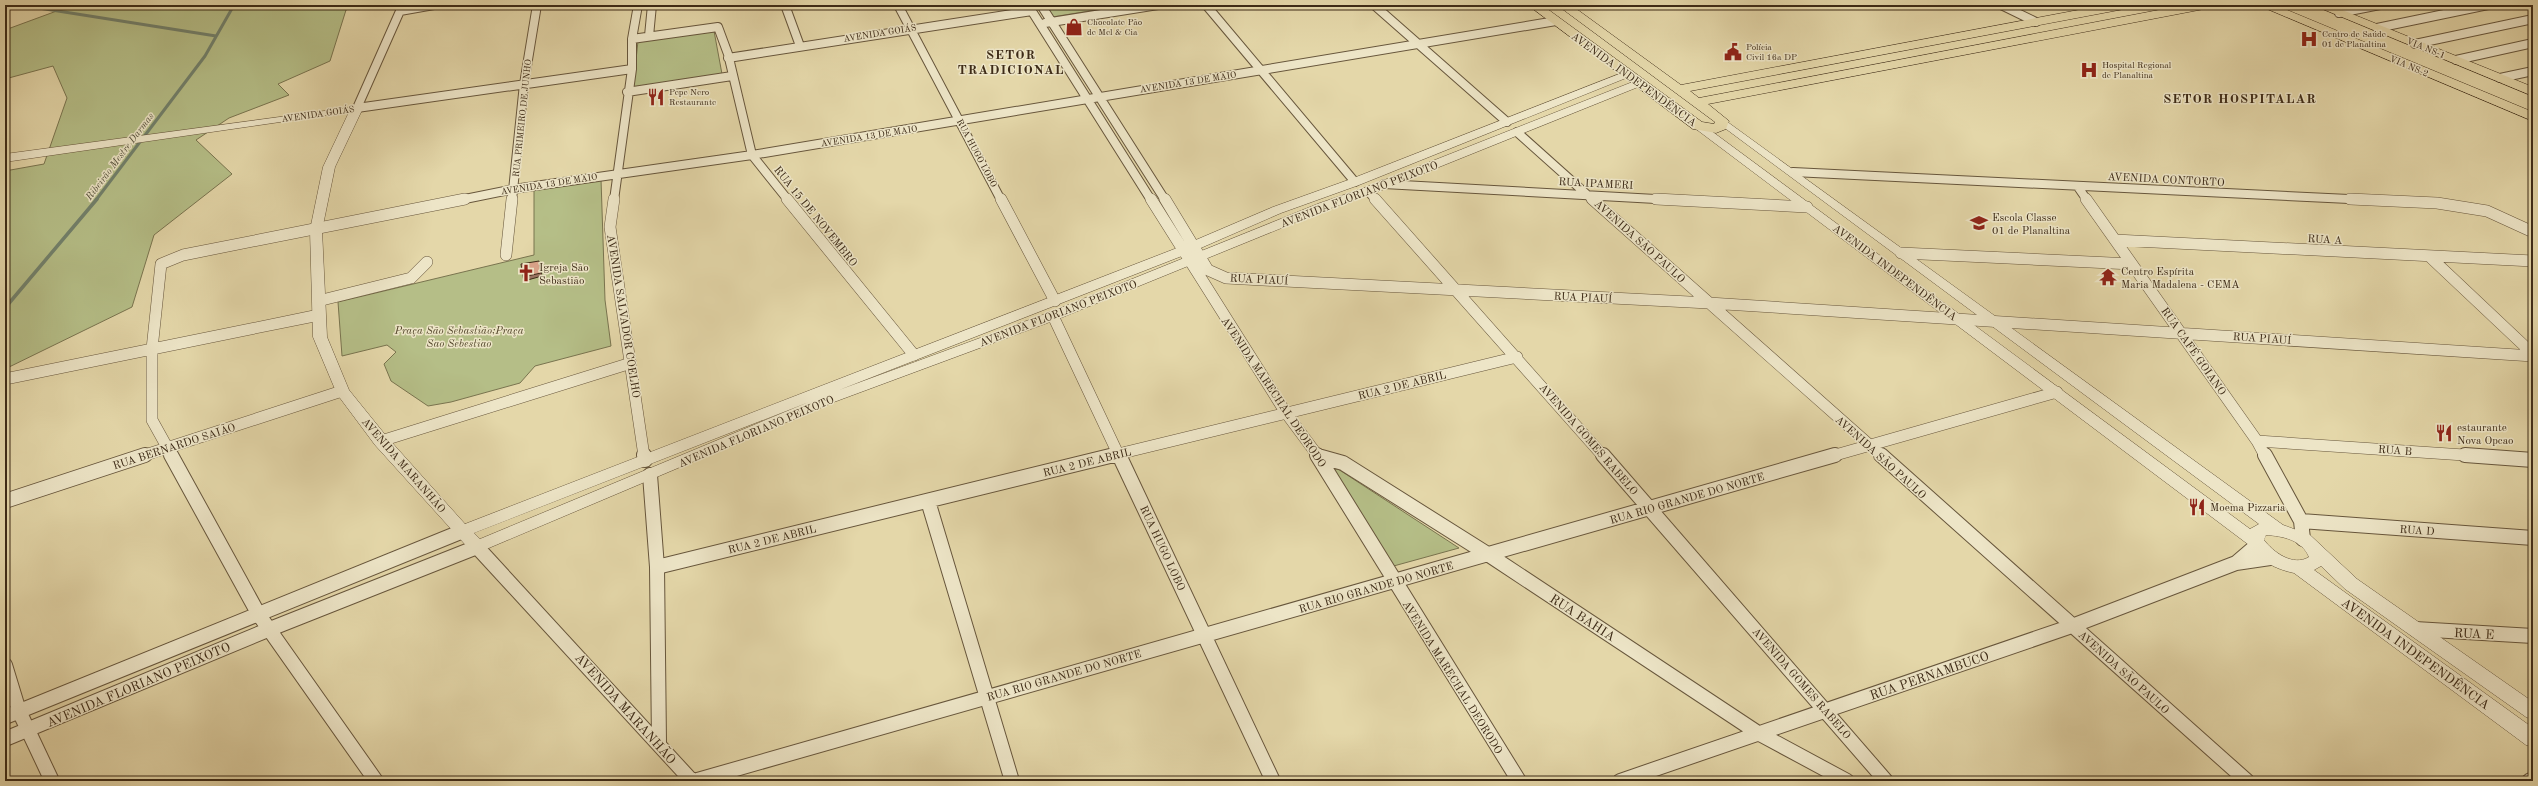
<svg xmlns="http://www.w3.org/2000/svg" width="2538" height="786" font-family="'Old Standard TT',serif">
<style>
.green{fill:#b5be87;stroke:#79744f}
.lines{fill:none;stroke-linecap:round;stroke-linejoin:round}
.stream-far1{stroke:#72816c;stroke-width:3}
.stream{stroke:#72816c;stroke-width:3.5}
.minor-far2-casing{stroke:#67563c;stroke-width:10}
.minor-far1-casing{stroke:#67563c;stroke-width:12}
.minor-casing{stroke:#67563c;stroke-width:16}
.tertiary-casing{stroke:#67563c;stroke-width:1}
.primary-casing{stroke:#3d2b17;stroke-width:1}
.minor-far2{stroke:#ede5c7;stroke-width:8}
.minor-far1{stroke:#ede5c7;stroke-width:11}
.minor{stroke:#ede5c7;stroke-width:14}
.tertiary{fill:#ede5c7;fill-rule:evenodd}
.primary{fill:#e4d7a9;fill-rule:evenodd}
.shaded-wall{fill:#997261;stroke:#3d2b17}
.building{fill:#daa38a;stroke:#3d2b17}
.labels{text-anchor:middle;stroke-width:3;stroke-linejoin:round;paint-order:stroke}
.far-poi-label{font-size:9px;fill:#3d2b17;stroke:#ede5c7;text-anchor:start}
.far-street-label{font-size:9px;fill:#3d2b17;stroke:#ede5c7}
.far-water-label{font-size:10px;font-style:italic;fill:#534f3a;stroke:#ede5c7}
.street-label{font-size:11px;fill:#3d2b17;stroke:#ede5c7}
.poi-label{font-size:11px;fill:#3d2b17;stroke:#ede5c7;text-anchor:start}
.park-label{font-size:11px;font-style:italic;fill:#55482d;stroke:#ede5c7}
.far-district-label{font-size:13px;font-weight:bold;letter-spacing:1px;fill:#3d2b17;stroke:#ede5c7}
.near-street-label{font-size:13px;fill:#3d2b17;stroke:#ede5c7}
</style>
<rect width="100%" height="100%" fill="#e4d7a9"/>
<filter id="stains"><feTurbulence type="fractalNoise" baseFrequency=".005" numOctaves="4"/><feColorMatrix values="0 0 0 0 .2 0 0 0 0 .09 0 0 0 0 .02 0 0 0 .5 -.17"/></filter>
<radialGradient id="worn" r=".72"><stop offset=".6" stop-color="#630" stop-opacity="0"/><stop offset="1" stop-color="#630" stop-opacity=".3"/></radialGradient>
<path class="green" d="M73,5h282l-9,5 -16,51 -52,23 11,11 -60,23 -33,22 36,34 -78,61 -22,72 -127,62v-198l39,-7 23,-66 -14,-32 -48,13v-49z
M1044,5h66l-6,1 -2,3 -50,8z
M714,31l8,43 -89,14 5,-47z
M601,179l4,121 6,46 -76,20 -15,17 -69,19 -23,4 -37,-25 -7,-17 12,-12 -9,-7 -45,11 -4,-54 196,-47v-66z
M1328,469h10l121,79 -69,19z"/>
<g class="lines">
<path class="stream-far1" d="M20,5l196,31
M96,200l109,-144 29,-51"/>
<path class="stream" d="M5,308l92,-109"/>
<g class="minor-far2-casing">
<path id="minor-far2" d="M785,5l15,41
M898,5l103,195
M1028,5l123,195
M1041,5l124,195
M1206,5l149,177
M1374,5l133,117
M2001,5l35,17
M2339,13l41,-8
M1045,23l113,-18
M2377,28l111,-23
M649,36l3,-31
M632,39l86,-12 10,27 24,101 36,45
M2415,44l118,-25
M728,58l304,-47
M2456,60l77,-17
M2500,78l33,-7
M627,92l105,-16
M357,108l275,-39
M357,108l43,-97 34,-6
M1517,132l76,68
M1793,172l577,28
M1384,184l290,16
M2078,187l9,13
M1368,191l8,9
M460,200l54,-11 238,-34 804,-134
M512,200l12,-116 13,-79
M614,200l18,-131v-30l6,-34"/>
</g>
<g class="minor-far1-casing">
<path id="minor-far1" d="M614,199l-4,28 34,229
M787,199l127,156
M1001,199l54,102
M1151,199l135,214 32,43
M1165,199l43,71 18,8 483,25 824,53
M1375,199l228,257
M1592,199l290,257
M1656,199l151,8
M2086,199l171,242 8,15
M2350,199l87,4 50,8 46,21
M2115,240l418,21
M1901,253l231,11
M506,255l6,-56
M2430,257l103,97
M318,301l93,-23 16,-16
M1053,316l66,140
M5,379l314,-64
M381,441l250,-78
M2257,441l222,15
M142,456l200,-65
M172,456l-20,-36v-71l9,-85 22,-9 282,-56
M1110,456l407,-99
M1832,456l225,-64"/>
</g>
<g class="minor-casing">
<path id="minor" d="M171,455l88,160 117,166
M644,455l1,5
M1119,455l154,326
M1317,455l202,326
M1603,455l283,326
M1881,455l366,326
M2265,455l36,66 2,18
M2465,455l68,5
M1318,456l25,7 146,92 269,178 89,48
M650,475l7,92 2,176
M5,501l140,-46
M928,501l84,280
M2301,521l232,17
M2236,563l21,-18
M657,567l457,-112
M2415,629l118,7
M5,665l14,46 33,70
M5,717l458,-186
M5,739l265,-110 207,-82 215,234
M694,781l1141,-326
M1620,781l452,-155 164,-63 34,-5
M2529,781l4,-2"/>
</g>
<g class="tertiary-casing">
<path id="tertiary" d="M1627,71l5,3 -1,2 -272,109 -78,28 -94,41 -348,136 209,-77 272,-110 44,-15 271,-107h8v4l-271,109 -44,15 -270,110 -224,83 -357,151 -6,-2 -96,-106 -38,-51 -24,-57 -3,-107 13,-63 26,-55 -344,50v-8l356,-48 2,2 -28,59 -13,63 5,107 22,53 38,47 78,87 712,-276 96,-41 78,-28zM809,402l-329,137 -6,-6z
M1722,118l561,407 27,10 47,44 176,123v18l-7,-3 -181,-128 -24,-23 -7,4 219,158v19l-7,-2 -232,-172c-19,-4 -34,-12 -45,-28l-557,-419 6,-3 4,1 548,405 9,-5 -541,-401 -2,-2zM2266,535c17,1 36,5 43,22 -16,10 -36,-5 -45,-17z"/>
</g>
<g class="primary-casing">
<path id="primary" d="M1528,5h14l160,117 12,2 1,-2 -158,-117h14l110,80 424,-80h25l-6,4 -434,82 9,7 486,-93h25l-6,4 -496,95 21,17 -3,8 -10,4 -23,-4z
M2258,5h17l258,107v9z
M2313,5h17l203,82v9z"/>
</g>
<use href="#minor-far2" class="minor-far2"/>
<use href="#minor-far1" class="minor-far1"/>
<use href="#minor" class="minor"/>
<use href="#tertiary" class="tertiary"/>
<use href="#primary" class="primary"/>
</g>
<path class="shaded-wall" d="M539,261l1,3 2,12 -18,5 -1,-4z"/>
<path class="building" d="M539,261l2,12 -18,4 -2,-13z"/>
<defs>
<g id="shop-bare" transform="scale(1.38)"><path d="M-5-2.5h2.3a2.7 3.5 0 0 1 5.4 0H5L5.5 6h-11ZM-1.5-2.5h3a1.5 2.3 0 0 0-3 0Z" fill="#8f2418" stroke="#ede5c7" stroke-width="2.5" paint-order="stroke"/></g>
<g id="hospital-bare" transform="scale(1.38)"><path d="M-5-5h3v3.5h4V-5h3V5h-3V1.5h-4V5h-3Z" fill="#8f2418" stroke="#ede5c7" stroke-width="2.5" paint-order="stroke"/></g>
<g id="civic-bare" transform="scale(1.38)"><path d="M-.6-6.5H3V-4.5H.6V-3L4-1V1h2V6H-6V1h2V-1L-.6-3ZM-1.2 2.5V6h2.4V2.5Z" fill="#8f2418" stroke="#ede5c7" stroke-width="2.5" paint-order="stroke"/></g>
<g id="restaurant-bare" transform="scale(1.38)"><path d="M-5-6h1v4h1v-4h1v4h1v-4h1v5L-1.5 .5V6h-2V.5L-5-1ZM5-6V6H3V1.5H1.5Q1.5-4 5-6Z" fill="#8f2418" stroke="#ede5c7" stroke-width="2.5" paint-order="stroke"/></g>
<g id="school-bare" transform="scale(1.38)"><path d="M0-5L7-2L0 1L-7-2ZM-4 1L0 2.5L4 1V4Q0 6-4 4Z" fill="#8f2418" stroke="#ede5c7" stroke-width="2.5" paint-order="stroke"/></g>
<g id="church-bare" transform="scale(1.38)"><path d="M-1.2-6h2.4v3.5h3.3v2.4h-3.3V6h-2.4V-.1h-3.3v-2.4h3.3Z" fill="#8f2418" stroke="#ede5c7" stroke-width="2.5" paint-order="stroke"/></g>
<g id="temple-bare" transform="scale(1.38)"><path d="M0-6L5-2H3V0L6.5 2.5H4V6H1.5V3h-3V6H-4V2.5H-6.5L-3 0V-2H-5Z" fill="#8f2418" stroke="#ede5c7" stroke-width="2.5" paint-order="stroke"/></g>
</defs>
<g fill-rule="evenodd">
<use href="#shop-bare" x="1074" y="27"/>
<use href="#hospital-bare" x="2309" y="39"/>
<use href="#civic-bare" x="1733" y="52"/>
<use href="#hospital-bare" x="2089" y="70"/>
<use href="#restaurant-bare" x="656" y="97"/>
<use href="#school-bare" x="1979" y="223"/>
<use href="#church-bare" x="526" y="273"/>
<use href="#temple-bare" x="2108" y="277"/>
<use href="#restaurant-bare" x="2444" y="433"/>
<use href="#restaurant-bare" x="2197" y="507"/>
</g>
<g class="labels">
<g class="far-poi-label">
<text x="1087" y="25">Chocolate Pão<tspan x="1087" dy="10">de Mel &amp; Cia</tspan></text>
<text x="2322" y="37">Centro de Saúde<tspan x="2322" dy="10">01 de Planaltina</tspan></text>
<text x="1746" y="50">Polícia<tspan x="1746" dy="10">Civil 16a DP</tspan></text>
<text x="2102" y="68">Hospital Regional<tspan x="2102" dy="10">de Planaltina</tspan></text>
<text x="669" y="95">Pepe Nero<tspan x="669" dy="10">Restaurante</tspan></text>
</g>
<g class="far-street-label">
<text transform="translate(880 33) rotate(-9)" y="3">AVENIDA GOIÁS</text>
<text transform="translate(2426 48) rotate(22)" y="3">VIA NS-1</text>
<text transform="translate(2409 66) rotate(23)" y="3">VIA NS-2</text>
<text transform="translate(1188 82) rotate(-9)" y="3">AVENIDA 13 DE MAIO</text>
<text transform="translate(318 114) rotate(-8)" y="3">AVENIDA GOIÁS</text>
<text transform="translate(522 118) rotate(-84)" y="3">RUA PRIMEIRO DE JUNHO</text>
<text transform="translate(869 136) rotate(-9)" y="3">AVENIDA 13 DE MAIO</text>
<text transform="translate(977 153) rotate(62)" y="3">RUA HUGO LOBO</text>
<text transform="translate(549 184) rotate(-9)" y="3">AVENIDA 13 DE MAIO</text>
</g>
<g class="far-water-label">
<text transform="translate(119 156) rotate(-53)" y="4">Ribeirão Mestre Darmas</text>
</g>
<g class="street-label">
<text transform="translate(1634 79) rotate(36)" y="4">AVENIDA INDEPENDÊNCIA</text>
<text transform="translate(2166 179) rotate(3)" y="4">AVENIDA CONTORTO</text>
<text transform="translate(1596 183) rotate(3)" y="4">RUA IPAMERI</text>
<text transform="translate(1359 194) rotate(-21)" y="4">AVENIDA FLORIANO PEIXOTO</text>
<text transform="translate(816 216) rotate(51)" y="4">RUA 15 DE NOVEMBRO</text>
<text transform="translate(2325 239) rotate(3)" y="4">RUA A</text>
<text transform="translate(1640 241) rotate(42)" y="4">AVENIDA SÃO PAULO</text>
<text transform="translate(1895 272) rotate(37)" y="4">AVENIDA INDEPENDÊNCIA</text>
<text transform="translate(1259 279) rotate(3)" y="4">RUA PIAUÍ</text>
<text transform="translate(1583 297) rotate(3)" y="4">RUA PIAUÍ</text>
<text transform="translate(1058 313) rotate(-21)" y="4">AVENIDA FLORIANO PEIXOTO</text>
<text transform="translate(624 316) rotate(81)" y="4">AVENIDA SALVADOR COELHO</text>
<text transform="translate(2262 338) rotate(4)" y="4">RUA PIAUÍ</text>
<text transform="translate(2194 351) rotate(55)" y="4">RUA CAFÉ GOIANO</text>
<text transform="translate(1402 385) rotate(-14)" y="4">RUA 2 DE ABRIL</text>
<text transform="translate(1274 392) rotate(56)" y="4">AVENIDA MARECHAL DEORODO</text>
<text transform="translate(756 431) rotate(-23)" y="4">AVENIDA FLORIANO PEIXOTO</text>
<text transform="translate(1589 439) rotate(49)" y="4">AVENIDA GOMES RABELO</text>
<text transform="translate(174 446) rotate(-18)" y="4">RUA BERNARDO SAIÃO</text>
<text transform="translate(2395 450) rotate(4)" y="4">RUA B</text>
<text transform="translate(1881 457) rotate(42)" y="4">AVENIDA SÃO PAULO</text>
<text transform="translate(1087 462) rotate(-14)" y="4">RUA 2 DE ABRIL</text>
<text transform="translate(404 465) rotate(49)" y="4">AVENIDA MARANHÃO</text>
<text transform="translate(1687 498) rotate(-16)" y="4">RUA RIO GRANDE DO NORTE</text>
<text transform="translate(2417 530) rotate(4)" y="4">RUA D</text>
<text transform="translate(772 539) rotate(-14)" y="4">RUA 2 DE ABRIL</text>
<text transform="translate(1163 548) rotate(65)" y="4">RUA HUGO LOBO</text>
<text transform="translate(1376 587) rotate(-16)" y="4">RUA RIO GRANDE DO NORTE</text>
<text transform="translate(2124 672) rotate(42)" y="4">AVENIDA SÃO PAULO</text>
<text transform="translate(1064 675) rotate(-16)" y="4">RUA RIO GRANDE DO NORTE</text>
<text transform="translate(1453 677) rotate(58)" y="4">AVENIDA MARECHAL DEORODO</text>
<text transform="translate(1802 683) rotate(49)" y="4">AVENIDA GOMES RABELO</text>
</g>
<g class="poi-label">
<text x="1992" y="221">Escola Classe<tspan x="1992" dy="13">01 de Planaltina</tspan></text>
<text x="539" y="271">Igreja São<tspan x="539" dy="13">Sebastião</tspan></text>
<text x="2121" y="275">Centro Espírita<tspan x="2121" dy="13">Maria Madalena - CEMA</tspan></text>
<text x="2457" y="431">estaurante<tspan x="2457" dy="13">Nova Opcao</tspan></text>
<text x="2210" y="511">Moema Pizzaria</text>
</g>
<g class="park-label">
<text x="459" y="334">Praça São Sebastião;Praça<tspan x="459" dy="13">Sao Sebestiao</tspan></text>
</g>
<g class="far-district-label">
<text x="1011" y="59">SETOR<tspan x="1011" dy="15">TRADICIONAL</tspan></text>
<text x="2240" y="103">SETOR HOSPITALAR</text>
</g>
<g class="near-street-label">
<text transform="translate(1583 617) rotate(33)" y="5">RUA BAHIA</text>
<text transform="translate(2474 633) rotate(3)" y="5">RUA E</text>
<text transform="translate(2416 653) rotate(36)" y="5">AVENIDA INDEPENDÊNCIA</text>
<text transform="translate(1929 675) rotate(-19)" y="5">RUA PERNAMBUCO</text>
<text transform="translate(138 684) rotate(-23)" y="5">AVENIDA FLORIANO PEIXOTO</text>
<text transform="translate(626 708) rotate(48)" y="5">AVENIDA MARANHÃO</text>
</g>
</g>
<rect width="2538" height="786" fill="none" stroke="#e4d7a9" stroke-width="20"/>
<rect x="6" y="6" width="2526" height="774" fill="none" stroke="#3d2b17" stroke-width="2"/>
<rect x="10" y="10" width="2518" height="766" fill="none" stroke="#3d2b17"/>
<rect width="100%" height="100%" filter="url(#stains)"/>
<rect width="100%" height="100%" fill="url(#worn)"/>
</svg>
